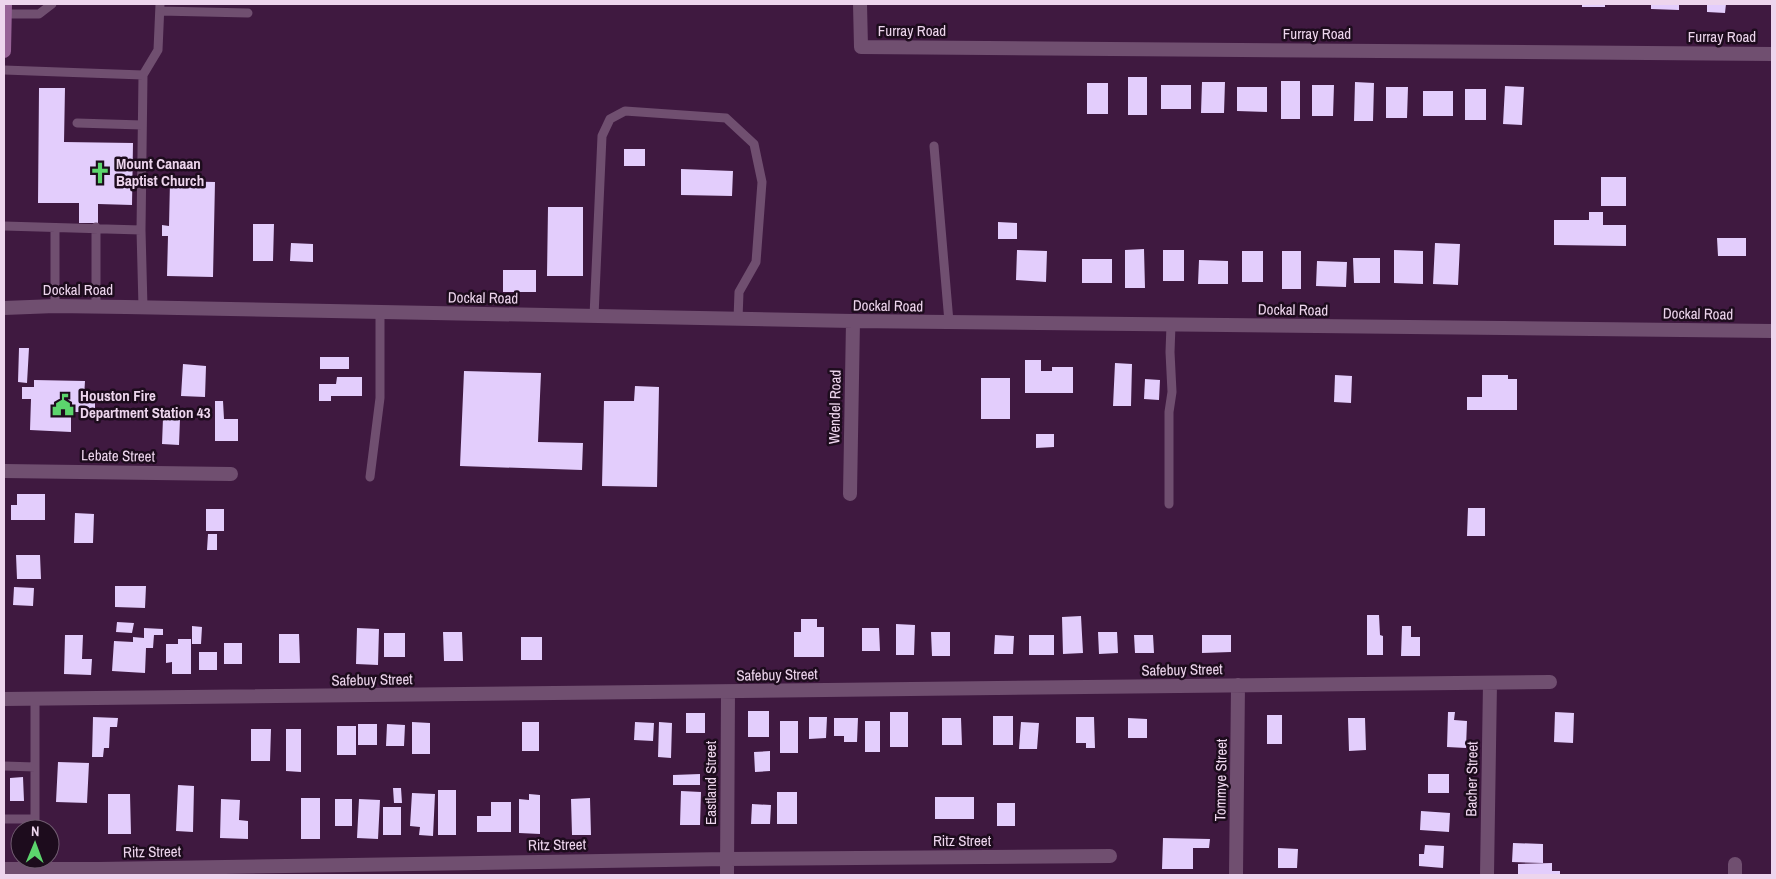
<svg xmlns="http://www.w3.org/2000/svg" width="1776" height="879" font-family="'Archivo Narrow',sans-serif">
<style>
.building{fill:#e3cdfc}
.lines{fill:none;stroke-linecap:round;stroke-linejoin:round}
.service{stroke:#704f70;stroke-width:9}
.minor{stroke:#704f70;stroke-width:14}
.secondary{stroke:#976297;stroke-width:14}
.labels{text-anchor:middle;stroke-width:5;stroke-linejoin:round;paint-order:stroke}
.street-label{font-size:15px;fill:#edd5ed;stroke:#1d0c1d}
.poi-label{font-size:15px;font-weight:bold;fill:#edd5ed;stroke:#1d0c1d;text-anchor:start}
</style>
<rect width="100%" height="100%" fill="#3f1940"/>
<path class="building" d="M1582,4h23v3h-23z
M1651,4h28v6l-28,-1z
M1707,4h19l-1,9 -18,-1z
M1128,77h19v38h-19z
M1281,81h19v38h-19z
M1202,82h23l-1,31h-23z
M1355,82l19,1 -1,38h-19z
M1087,83h21v31h-21z
M1161,85h30v24h-30z
M1312,85h22l-1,31h-21z
M1505,86l19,1 -2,38 -19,-1z
M1237,87h30v25l-30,-1z
M1386,87h22l-1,31h-21z
M39,88h26l-1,54 69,1 -1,62 -34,-1v19h-19v-20h-41z
M1465,89h21v31h-21z
M1423,91h30v25h-30z
M624,149h21v17h-21z
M681,169l52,2 -1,25 -51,-1z
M1601,177h25v29h-25z
M170,181l45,1 -2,95 -46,-1 1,-40h-6v-11l7,1z
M548,207h35v69h-36z
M1589,212h14v13h23v21l-72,-1v-25h35z
M998,222l19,1v16h-19z
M253,224h21l-1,37h-20z
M1717,238h29v18h-28z
M291,243l22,1v18l-23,-1z
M1435,243l25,1 -2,41 -25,-1z
M1144,249l1,39h-20v-38z
M1017,250l30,1 -1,31 -30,-2z
M1163,250h21v31h-21z
M1394,250l29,1v33l-29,-1z
M1242,251h21v31h-21z
M1282,251h19v38h-19z
M1353,258h27v25h-26z
M1082,259h30v24h-30z
M1199,260l29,1v23h-30z
M1317,261l30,1 -1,25 -30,-1z
M503,270h33v22h-33z
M19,348h10l-2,35 -9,-1z
M320,357h29v12h-29z
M1025,360h16v11h11v-4h21v26h-48z
M1115,363l17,1 -1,42h-18z
M183,364l23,2 -1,31 -24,-1z
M464,371l77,2 -3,69 45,1 -1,27 -122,-4z
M1335,375l17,1 -1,27 -17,-1z
M1482,375h26v4h9v31h-50v-13h15z
M337,377h25v19h-31v5h-12v-17h17z
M981,378h29v41h-29z
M1145,379l15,1 -1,20 -15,-1z
M34,380l51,1 -1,16 11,1v14h-24v20l-41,-2 1,-31h-9v-12h12z
M635,386l24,1 -2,100 -55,-1 2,-85h30z
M215,401h8l1,18h14v22h-23z
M163,418l17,1 -1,26 -17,-1z
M1036,434h18v13l-18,1z
M17,494h28v26h-34v-15h6z
M1468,508h17v28h-18z
M206,509h18v22h-18z
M75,513l19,1 -1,29h-19z
M208,534h9v16h-10z
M16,555h24l1,24h-24z
M115,586h31l-1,22 -30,-1z
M14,587l20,1 -1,18 -20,-1z
M1367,615h12l1,20 3,1v19h-16z
M1081,616l2,37 -20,1 -1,-37z
M801,619h16v8h7v30h-30v-25h7z
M117,622l17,1 -2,10 -16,-1z
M896,624l19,1 -1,30h-18z
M192,626l10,1 -1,17h-9z
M1402,626h9v11h9v19h-19z
M144,628l19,1v6h-9l-1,13h-7l-1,25 -33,-2 2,-30 19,1v-5l11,1z
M357,628l22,1 -1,36 -22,-1z
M862,628h17l1,23h-18z
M443,632h19l1,29h-19z
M931,632h19v24h-18z
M1098,632h19l1,21 -19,1z
M384,633h21v24h-21z
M279,634h20l1,29h-21z
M65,635h18l-1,24h10l-1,16 -27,-1z
M995,635l19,1 -1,18h-19z
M1029,635h25v20h-25z
M1134,635h19l1,18h-19z
M1202,635h29v17l-29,1z
M521,637h21v23h-21z
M178,639h13v35h-19v-12l-6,1v-19h12z
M224,643h18v21h-18z
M199,652h18v18h-18z
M748,711h21v26h-21z
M890,712h18v35h-18z
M1448,712h7l-1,8 13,1 -1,27 -19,-1z
M1555,712l19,1 -1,30 -19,-1z
M686,713h19v20h-19z
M1267,715h15v29h-15z
M993,716h20v29h-20z
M93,717l25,1 -1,9h-7l-1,21h-5l-1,9h-11z
M809,717h18l-1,21 -17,1z
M1076,717h18l1,31h-9v-5h-10z
M834,718h24l-1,24h-13v-6h-10z
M942,718h19l1,27h-20z
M1128,718l19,1v19h-19z
M1348,718h17l1,32 -17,1z
M780,721h18v32h-18z
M865,721h15v31h-15z
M412,722l18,1v31h-18z
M522,722h17v29h-17z
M635,722l19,1 -1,18 -19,-1z
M659,722l13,1 -1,35 -13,-1z
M1021,722l18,1 -2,26h-18z
M358,724h19v21h-19z
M387,724l18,1 -1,21h-18z
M337,726h19v29h-19z
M251,729h20l-1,32h-19z
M286,729h15v43l-15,-1z
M770,751v20l-15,1 -1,-20z
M58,762l31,1 -2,40 -31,-1z
M700,774v11h-27v-10z
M1428,774h21v19h-21z
M23,777l1,24h-14v-23z
M178,785l16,1 -1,46 -17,-1z
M393,788h8l1,15h-8z
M438,790h18v45h-18z
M681,791l20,1 -1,33h-20z
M777,792h20v32h-20z
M412,793l23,1 -2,42 -14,-1 1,-8 -10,-1z
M108,794h22l1,40h-23z
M529,794l11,1v39l-21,-1v-34l10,1z
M935,797h39v22h-39z
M301,798h19v41h-19z
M590,798l1,37h-19l-1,-36z
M221,799l19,1 -1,20 9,1v18l-28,-1z
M335,799h17v27h-17z
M359,799l21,1 -2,39 -21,-1z
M491,802h20v30h-34v-16h14z
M997,803h18v23h-18z
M752,804l19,1 -1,19h-19z
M383,807h18v28h-18z
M1421,811l29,2 -1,19 -29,-2z
M1163,838l47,1 -1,9h-16v21h-31z
M1513,843l30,1v19l-31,-1z
M1425,845l19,1 -1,22 -24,-2v-12h5z
M1278,848l20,1 -1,19h-19z
M1552,863v8h8v4h-42v-11z"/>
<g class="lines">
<path class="service" d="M160,11l88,2
M5,14h34l13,-10
M4,70l139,5 -2,155 2,77
M143,75l15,-25 2,-46
M77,123l65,2
M934,146l15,176
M4,226l137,4
M55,228v78
M96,306v-79
M594,316l8,-180 8,-17 15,-8 101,7 28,26 8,38 -6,80 -17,30 -1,27
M370,477l10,-79v-86
M1169,504v-92l3,-20 -2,-40 1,-27
M35,699v130
M4,766l31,1
M4,819h31"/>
<path class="minor" d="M860,4l1,43 911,7
M4,308l51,-2 71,1 727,14 919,10
M4,471l227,3
M850,494l3,-173
M4,699l1546,-17
M4,869h94l629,-10 383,-3
M727,875l1,-183
M1236,875l2,-190
M1487,875l3,-192
M1735,875v-11"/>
<path class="secondary" d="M4,51l1,-47"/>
</g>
<defs>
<g id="church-bare" transform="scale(1.725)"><path d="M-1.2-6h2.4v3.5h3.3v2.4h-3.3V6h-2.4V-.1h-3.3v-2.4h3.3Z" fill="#5cd56d" stroke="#1d0c1d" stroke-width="2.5" paint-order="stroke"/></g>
<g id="civic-bare" transform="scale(1.725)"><path d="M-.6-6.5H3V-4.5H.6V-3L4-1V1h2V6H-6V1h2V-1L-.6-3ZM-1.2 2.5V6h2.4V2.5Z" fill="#5cd56d" stroke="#1d0c1d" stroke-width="2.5" paint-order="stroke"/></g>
</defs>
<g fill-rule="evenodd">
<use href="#church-bare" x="100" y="173"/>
<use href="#civic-bare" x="63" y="405"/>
</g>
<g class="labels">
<g class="street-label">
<text x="912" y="36">Furray Road</text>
<text x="1317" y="39">Furray Road</text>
<text x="1722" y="42">Furray Road</text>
<text x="78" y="295">Dockal Road</text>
<text transform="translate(483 298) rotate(1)" y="5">Dockal Road</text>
<text transform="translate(888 306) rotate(1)" y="5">Dockal Road</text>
<text transform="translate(1293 310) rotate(1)" y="5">Dockal Road</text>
<text transform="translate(1698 314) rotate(1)" y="5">Dockal Road</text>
<text transform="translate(835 407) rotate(-89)" y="5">Wendel Road</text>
<text transform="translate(118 456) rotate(1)" y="5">Lebate Street</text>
<text transform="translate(1182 670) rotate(-1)" y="5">Safebuy Street</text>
<text transform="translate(777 675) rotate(-1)" y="5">Safebuy Street</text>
<text transform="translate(372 680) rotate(-1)" y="5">Safebuy Street</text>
<text transform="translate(1472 779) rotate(-89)" y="5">Bacher Street</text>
<text transform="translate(1221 780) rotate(-89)" y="5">Tommye Street</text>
<text transform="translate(711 783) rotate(-90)" y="5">Eastland Street</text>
<text x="962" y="846">Ritz Street</text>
<text transform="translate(557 845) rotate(-1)" y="5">Ritz Street</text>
<text transform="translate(152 852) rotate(-1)" y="5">Ritz Street</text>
</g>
<g class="poi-label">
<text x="116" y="169">Mount Canaan<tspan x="116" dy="17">Baptist Church</tspan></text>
<text x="80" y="401">Houston Fire<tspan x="80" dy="17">Department Station 43</tspan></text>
</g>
</g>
<rect width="1776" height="879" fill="none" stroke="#edd5ed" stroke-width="10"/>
<g transform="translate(35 844) rotate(1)"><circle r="24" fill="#1d0c1d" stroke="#705c70"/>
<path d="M0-4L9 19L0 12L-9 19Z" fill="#5cd56d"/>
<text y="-8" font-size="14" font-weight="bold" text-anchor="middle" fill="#edd5ed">N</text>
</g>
</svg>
